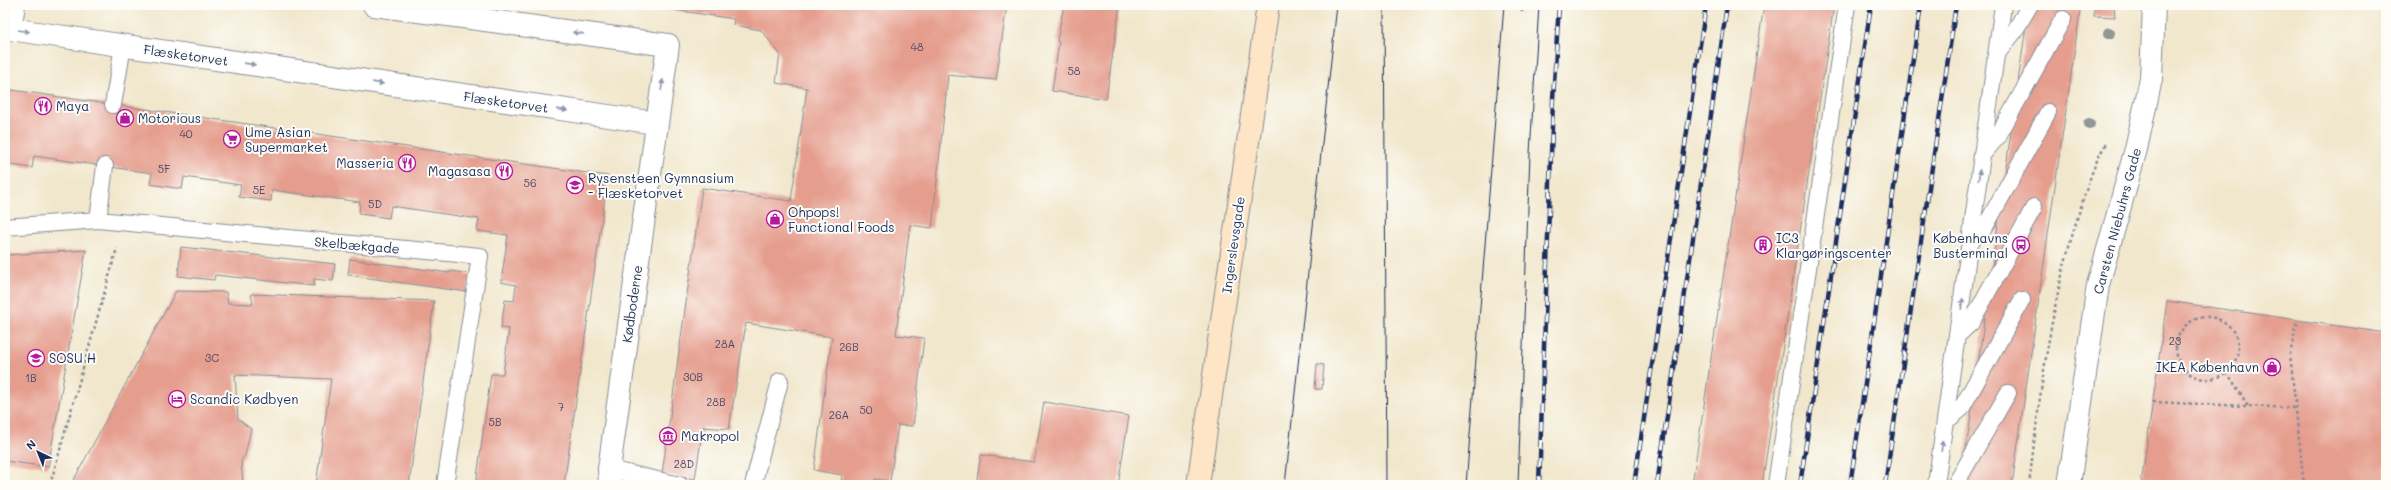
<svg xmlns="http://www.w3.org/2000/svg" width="2391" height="490" font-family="Mali,sans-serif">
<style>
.building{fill:#e59d8d}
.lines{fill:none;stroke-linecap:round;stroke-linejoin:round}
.lane-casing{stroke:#868b95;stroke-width:18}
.street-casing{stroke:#868b95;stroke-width:24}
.secondary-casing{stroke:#868b95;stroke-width:24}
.path{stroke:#868b95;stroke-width:2.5;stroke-dasharray:3 3;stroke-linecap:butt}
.lane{stroke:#fff;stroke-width:16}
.street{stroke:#fff;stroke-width:22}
.secondary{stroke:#fde5c5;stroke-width:22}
.tram{stroke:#1b2f5e;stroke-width:1}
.rail-casing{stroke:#1b2f5e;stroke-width:4.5}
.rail{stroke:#fdfcf7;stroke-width:3;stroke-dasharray:9;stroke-linecap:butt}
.tree{fill:#909894}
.oneway{fill:#8d97ae}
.labels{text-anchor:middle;stroke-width:4;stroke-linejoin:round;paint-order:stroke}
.number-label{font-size:11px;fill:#4e4a6a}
.street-label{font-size:13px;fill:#1b2f5e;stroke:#fdfcf7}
.poi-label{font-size:13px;fill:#1b2f5e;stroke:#fdfcf7;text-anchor:start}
</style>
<rect width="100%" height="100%" fill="#fdfcf7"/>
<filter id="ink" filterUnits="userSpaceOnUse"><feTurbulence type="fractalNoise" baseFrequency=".025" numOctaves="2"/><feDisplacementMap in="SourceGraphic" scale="8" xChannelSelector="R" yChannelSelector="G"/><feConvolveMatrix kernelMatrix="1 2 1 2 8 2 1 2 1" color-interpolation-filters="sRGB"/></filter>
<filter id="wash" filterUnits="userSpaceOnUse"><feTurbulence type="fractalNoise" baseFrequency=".012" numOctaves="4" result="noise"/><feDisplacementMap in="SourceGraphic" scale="16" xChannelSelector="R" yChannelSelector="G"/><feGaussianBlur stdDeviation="0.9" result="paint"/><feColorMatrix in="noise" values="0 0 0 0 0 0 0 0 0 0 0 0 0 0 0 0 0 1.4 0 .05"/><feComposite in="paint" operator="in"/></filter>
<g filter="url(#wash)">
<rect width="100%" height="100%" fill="#f1e7cc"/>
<g id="blocks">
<path class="building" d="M642,5h365l-11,75 -48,-5 -16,153 -22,-3 -14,110 28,3 -11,88 -15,-1 -8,56 -15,-2 -1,6h-33l1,-10 -28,-5 18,-133 -86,-14 -17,106 -26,-2 -8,52 -33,-5 40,-286 89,13 16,-113 -31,-5 4,-29 -19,-24 -28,-5 1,-6z
M1064,5h56l-14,94 -54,-8 7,-49 -2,-1z
M1764,5h70l-72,480h-70z
M2029,5h52l-69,480h-51z
M2094,5h20l1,12 -21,-1z
M5,89l603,87 -44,309h-88l15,-111h12l6,-45 -8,-1 4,-28 9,1 2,-16 -15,-3 7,-47 -31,-4 2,-12 -88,-13 -2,12 -30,-4 1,-12 -88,-12 -1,11 -32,-4 2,-12 -57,-8 -2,12 -32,-5 2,-11 -118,-17 -2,12 -27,-4z
M181,247l154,17 -2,17 -19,-2v7l-99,-11 -1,5 -36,-4z
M86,250l-38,217 -43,-6v-206z
M350,259l100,14 1,-2 19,3 -3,18 -119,-17z
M176,291l50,1 2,11 25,1 -2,-10 183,7 -25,184h-93l15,-106 -96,-4 3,44 13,10 -6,26 -4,6 2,24h-172z
M2167,301l219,32v152h-245z
M1317,364l7,1 -2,24h-7z
M1044,402l85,14 -11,69h-142l5,-30 53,7z"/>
</g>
</g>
<g filter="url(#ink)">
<use href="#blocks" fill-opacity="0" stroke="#868b95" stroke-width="1"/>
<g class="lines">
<g class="lane-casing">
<path id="lane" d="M1996,55l18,-23 16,-27
M113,105l10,-59
M1982,155l16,-19 65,-117
M98,220l7,-54
M5,227l93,-7 382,36 -35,229
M1970,242l15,-15 63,-115
M1957,336l14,-13 63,-116
M1945,422l16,-13 61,-109
M609,469l71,16
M753,485l27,-104
M1776,485l71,-480
M1936,485l67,-480
M1955,485l53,-92"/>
</g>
<g class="street-casing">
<path id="street" d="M14,5l-4,24 646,94
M374,5l294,40 -59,424 1,16
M2069,485l29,-200 38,-136 15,-70 3,-74"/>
</g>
<g class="secondary-casing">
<path id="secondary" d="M1198,485l70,-480"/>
</g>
<path class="path" d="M1522,12v-7
M2176 348a31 31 0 1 1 62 0a31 31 0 1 1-62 0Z
M2297,323l-7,31 14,131
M2227,372l21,34
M2153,402l143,6
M50,485l67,-237
M2029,485c11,-92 22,-184 50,-272 8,-25 14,-49 28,-71"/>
<use href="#lane" class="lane"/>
<use href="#street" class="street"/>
<use href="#secondary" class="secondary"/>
<path class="tram" d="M1384,5l3,480
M1285,485l52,-480
M1466,485l38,-480
M1518,485l12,-332 9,-148"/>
<g class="rail-casing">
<path id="rail" d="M1539,485l14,-386 6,-94
M1634,485l72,-480
M1657,485l70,-480
M1800,485l71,-480
M1850,485l71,-480
M1885,485l71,-480"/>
</g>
<use href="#rail" class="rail"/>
</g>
<g class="tree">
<circle cx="2109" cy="33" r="6"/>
<circle cx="2089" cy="124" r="6"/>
</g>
<defs><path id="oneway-solid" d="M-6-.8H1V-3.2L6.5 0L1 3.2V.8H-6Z"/></defs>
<g class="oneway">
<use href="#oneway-solid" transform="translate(24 31) rotate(8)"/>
<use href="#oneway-solid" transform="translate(578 33) rotate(-172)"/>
<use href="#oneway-solid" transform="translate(250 64) rotate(8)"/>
<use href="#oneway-solid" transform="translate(378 83) rotate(8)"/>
<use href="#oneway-solid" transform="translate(662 85) rotate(-81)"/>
<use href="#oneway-solid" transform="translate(562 110) rotate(8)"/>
<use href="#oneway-solid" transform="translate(1979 175) rotate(-82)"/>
<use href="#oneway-solid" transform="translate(1962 304) rotate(-82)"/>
<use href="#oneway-solid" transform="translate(1942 446) rotate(-82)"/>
</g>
</g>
<defs>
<g id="restaurant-ring" transform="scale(0.9)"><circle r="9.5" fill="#fdfcf7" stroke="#b5179e" stroke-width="1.5"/><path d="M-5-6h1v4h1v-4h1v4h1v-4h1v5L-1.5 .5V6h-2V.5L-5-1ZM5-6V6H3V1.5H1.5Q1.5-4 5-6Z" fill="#b5179e"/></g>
<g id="shop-ring" transform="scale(0.9)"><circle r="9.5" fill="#fdfcf7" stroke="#b5179e" stroke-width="1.5"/><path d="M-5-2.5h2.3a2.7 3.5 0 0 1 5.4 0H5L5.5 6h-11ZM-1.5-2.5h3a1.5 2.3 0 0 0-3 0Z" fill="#b5179e"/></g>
<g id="supermarket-ring" transform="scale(0.9)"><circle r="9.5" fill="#fdfcf7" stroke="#b5179e" stroke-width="1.5"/><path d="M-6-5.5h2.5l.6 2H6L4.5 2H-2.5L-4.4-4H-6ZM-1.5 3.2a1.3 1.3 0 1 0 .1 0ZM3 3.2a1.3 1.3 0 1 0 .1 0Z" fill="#b5179e"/></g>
<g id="university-ring" transform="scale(0.9)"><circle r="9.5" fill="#fdfcf7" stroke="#b5179e" stroke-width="1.5"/><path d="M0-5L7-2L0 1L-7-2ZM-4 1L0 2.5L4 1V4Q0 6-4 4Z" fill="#b5179e"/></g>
<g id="building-ring" transform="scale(0.9)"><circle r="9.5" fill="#fdfcf7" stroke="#b5179e" stroke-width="1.5"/><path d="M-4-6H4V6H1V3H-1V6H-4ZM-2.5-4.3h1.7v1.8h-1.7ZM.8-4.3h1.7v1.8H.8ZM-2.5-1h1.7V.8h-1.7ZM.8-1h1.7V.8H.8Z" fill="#b5179e"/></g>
<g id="bus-ring" transform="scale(0.9)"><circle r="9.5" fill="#fdfcf7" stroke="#b5179e" stroke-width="1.5"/><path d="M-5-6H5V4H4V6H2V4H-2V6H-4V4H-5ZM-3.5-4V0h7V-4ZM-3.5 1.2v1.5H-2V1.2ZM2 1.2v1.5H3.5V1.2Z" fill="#b5179e"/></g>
<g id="school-ring" transform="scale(0.9)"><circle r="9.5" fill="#fdfcf7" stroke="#b5179e" stroke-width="1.5"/><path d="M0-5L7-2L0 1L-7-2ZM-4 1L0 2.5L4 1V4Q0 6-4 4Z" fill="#b5179e"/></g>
<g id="hotel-ring" transform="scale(0.9)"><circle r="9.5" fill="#fdfcf7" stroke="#b5179e" stroke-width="1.5"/><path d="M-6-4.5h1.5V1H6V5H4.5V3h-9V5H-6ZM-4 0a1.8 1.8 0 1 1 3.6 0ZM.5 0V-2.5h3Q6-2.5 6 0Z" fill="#b5179e"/></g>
<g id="museum-ring" transform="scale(0.9)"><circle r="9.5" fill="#fdfcf7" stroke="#b5179e" stroke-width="1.5"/><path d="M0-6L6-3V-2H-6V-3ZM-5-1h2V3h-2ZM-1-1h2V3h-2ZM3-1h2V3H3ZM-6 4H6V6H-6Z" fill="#b5179e"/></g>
</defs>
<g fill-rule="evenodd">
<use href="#restaurant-ring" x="43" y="106"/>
<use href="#shop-ring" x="125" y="118"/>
<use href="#supermarket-ring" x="232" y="139"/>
<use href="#restaurant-ring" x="407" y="163"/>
<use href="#restaurant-ring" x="504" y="171"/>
<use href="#university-ring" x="575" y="185"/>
<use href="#shop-ring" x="775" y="219"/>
<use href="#building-ring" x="1763" y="245"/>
<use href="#bus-ring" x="2021" y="245"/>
<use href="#school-ring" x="36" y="358"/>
<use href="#shop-ring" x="2272" y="367"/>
<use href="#hotel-ring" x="177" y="399"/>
<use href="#museum-ring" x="668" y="436"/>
</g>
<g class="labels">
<g class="number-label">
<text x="917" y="51">48</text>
<text x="1074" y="75">58</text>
<text x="186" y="138">40</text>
<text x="164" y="173">5F</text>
<text x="530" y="187">56</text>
<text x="259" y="194">5E</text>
<text x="375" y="208">5D</text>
<text x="2175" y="345">23</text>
<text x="725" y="348">28A</text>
<text x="849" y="351">26B</text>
<text x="212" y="362">3C</text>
<text x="693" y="381">30B</text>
<text x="31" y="382">1B</text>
<text x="716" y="406">28B</text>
<text x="561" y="411">7</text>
<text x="866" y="414">50</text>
<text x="839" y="419">26A</text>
<text x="495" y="426">5B</text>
<text x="684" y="468">28D</text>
</g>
<g class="street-label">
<text transform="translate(186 55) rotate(8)" y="5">Flæsketorvet</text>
<text transform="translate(506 102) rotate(8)" y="5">Flæsketorvet</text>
<text transform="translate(2117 221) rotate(-75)" y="5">Carsten Niebuhrs Gade</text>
<text transform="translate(357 245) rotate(5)" y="5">Skelbækgade</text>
<text transform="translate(1233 245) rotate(-82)" y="5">Ingerslevsgade</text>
<text transform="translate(632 304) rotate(-82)" y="5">Kødboderne</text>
</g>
<g class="poi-label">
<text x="56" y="111">Maya</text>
<text x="138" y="123">Motorious</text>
<text x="245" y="137">Ume Asian<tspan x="245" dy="15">Supermarket</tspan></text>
<text x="394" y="168" text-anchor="end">Masseria</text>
<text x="491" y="176" text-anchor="end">Magasasa</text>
<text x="588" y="183">Rysensteen Gymnasium<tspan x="588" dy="15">- Flæsketorvet</tspan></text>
<text x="788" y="217">Ohpops!<tspan x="788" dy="15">Functional Foods</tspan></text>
<text x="1776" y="243">IC3<tspan x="1776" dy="15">Klargøringscenter</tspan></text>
<text x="2008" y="243" text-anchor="end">Københavns<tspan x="2008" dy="15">Busterminal</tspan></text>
<text x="49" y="363">SOSU H</text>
<text x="2259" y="372" text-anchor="end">IKEA København</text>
<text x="190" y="404">Scandic Kødbyen</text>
<text x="681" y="441">Makropol</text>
</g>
</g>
<rect width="2391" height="490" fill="none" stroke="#fdfcf7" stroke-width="20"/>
<g transform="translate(38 452) rotate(317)" stroke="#fdfcf7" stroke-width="3" paint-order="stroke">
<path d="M0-3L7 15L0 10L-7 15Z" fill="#1b2f5e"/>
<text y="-6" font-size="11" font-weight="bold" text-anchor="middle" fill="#1b2f5e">N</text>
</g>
</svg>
